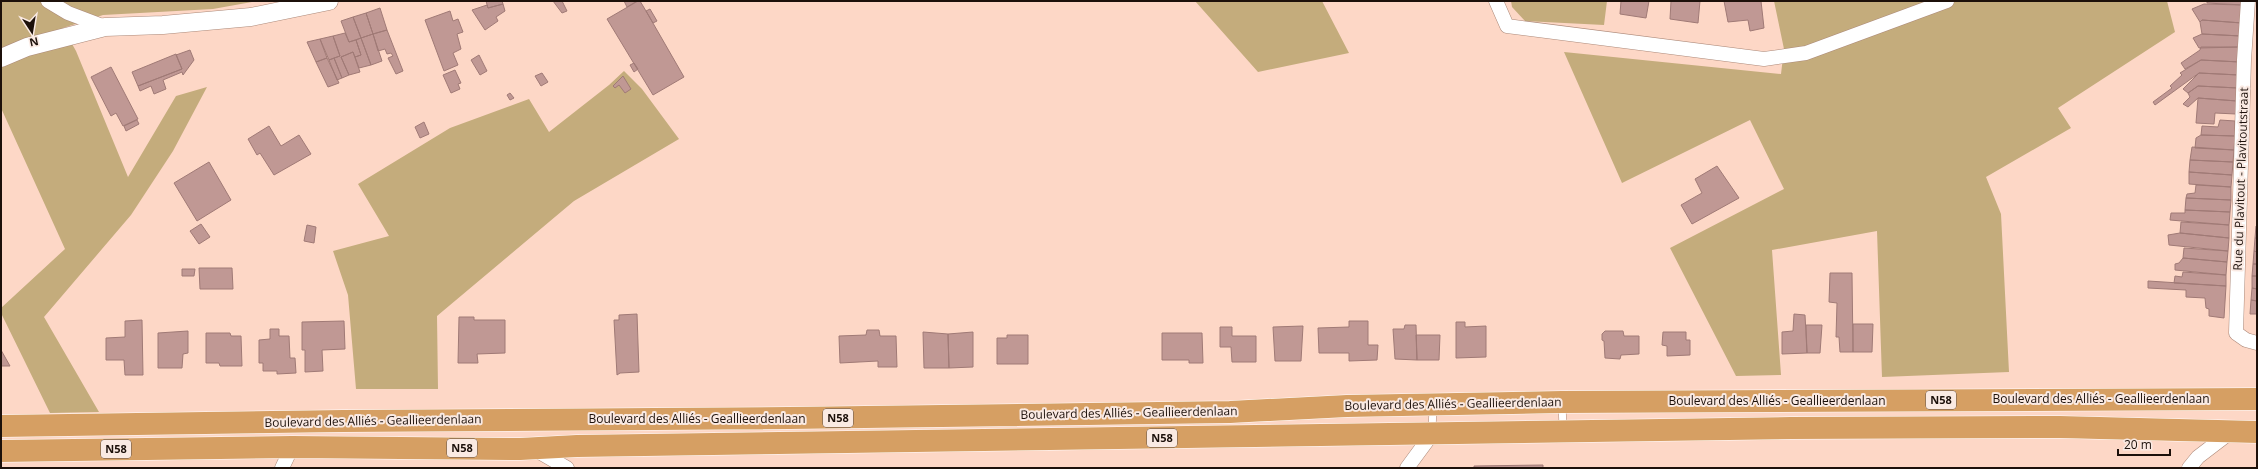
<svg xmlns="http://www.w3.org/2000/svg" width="2258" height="469" font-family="'Open Sans',sans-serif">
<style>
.green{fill:#c4ac7c}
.building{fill:#c09894;stroke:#a07a76}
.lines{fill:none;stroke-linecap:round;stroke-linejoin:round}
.service-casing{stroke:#ac8979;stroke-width:8}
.minor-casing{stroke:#ac8979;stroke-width:15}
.tertiary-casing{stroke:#ac8979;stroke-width:19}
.trunk-casing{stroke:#fff;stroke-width:23}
.service{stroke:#fff;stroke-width:7}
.minor{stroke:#fff;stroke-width:14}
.tertiary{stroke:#fff;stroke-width:18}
.trunk{stroke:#d69f63;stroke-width:22}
.labels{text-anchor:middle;stroke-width:4;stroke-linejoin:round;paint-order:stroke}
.shield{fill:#faeae3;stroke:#5f514b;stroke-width:1}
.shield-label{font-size:11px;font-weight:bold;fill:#1c100a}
.street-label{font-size:12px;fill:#1c100a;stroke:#faeae3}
</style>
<rect width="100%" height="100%" fill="#fdd7c6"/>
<path class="green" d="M1,1h257l-45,8 -110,6 -40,13 13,23 52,126 48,-81 31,-9 -34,64 -42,64 -87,102 55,95 -49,1 -49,-100v-5l64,-59 -64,-141z
M1195,1h127l27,52 -91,19z
M1511,1h96l-3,24 -79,-4 -13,-14z
M1774,1h393l8,31 -117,76 13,20 -85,49 15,37 8,158 -127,5 -5,-146 -105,19 9,125 -45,1 -66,-128 114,-59 -34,-69 -128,63 -58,-131 217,22 3,-25z
M624,71l18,18 37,50 -105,62 -137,115 1,73h-82l-8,-94 -15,-44 56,-15 -31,-52 92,-56 79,-29 20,33 60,-47z"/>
<path class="building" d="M486,1h16l1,3 -15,4z
M553,1h9l5,10 -5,2z
M624,1h13l-10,6z
M638,1h2l6,10 38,66 -31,18 -46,-76z
M1621,1h28l-3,17 -26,-4z
M1671,1h29l-2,22 -28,-4z
M1724,1h37l3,27 -14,3 -2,-11 -20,2z
M2207,1h36v4l-36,-2z
M503,4l2,7 -9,6 2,4 -13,9 -13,-20 15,-5 1,3z
M2204,4l39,1 -1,18 -40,-3 -2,2 -8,-13z
M380,8l7,22 -14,4 -7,-21z
M650,9l7,12 -4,2 -7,-12z
M450,11l3,10 5,-2 5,13 -6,2 4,15 -8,4 5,12 -14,6 -19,-51z
M366,13l7,21 -12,4 -8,-21z
M353,17l8,21 -12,4 -8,-21z
M2202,20l40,3 -1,13 -39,-2 -2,-12z
M387,30l16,41 -7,3 -8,-16 5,-2 -2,-3 -4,1 -2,-5 -7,2 -5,-17z
M345,33l4,9 7,-2 5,15 -6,2 -2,-5 -12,5 8,18 -7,3 -8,-20 6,-2 -7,-20z
M373,34l9,27 -11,4 -10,-27z
M2202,34l39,2 -1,11 -41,1 -6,-10z
M333,36l7,20 -11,4 -9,-21z
M361,38l10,27 -12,3 -4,-11 6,-2 -5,-15z
M320,39l7,19 -11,4 -9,-20z
M2201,47h39v15l-39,-2 -16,9 -4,-6 19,-13z
M190,50l4,10 -11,15 -1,-3 -19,8 3,9 -12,5 -3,-8 -11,5 -2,-5 44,-17 -6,-14z
M353,52l7,20 -11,3 -8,-18z
M176,54l6,15 -44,17 -6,-14z
M479,55l8,16 -7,4 -9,-15z
M327,58l12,25 -11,4 -12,-25z
M334,58l8,20 -5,2 -8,-20z
M2201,60l39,2 -1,13 -40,-2 -44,32 -2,-3 19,-14 -2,-2 12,-11 -2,-2z
M634,63l4,6 -4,3 -4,-7z
M111,67l27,52 -15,7 -7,-13 -5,3 -20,-39z
M455,70l6,13 -3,1 2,5 -9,4 -8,-18z
M542,73l6,9 -7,4 -6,-10z
M2199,73l40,2 -1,13 -40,-2 -10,7 -5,-4z
M623,76l8,13 -6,4 -6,-8 -4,3 -2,-2z
M2198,86l40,2 -1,13 -39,-3 -10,9 -5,-3 7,-7 -2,-4z
M510,93l4,5 -4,2 -3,-5z
M2198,98l39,3 -1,13 -21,-1 -1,11 -18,-1z
M137,120l2,4 -13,7 -2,-5z
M2220,120l15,1v15l-34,-1 1,-9 16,1z
M424,122l5,12 -9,4 -5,-11z
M269,126l12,20 18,-11 12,19 -37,21 -14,-22 -3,2 -9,-16z
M2201,135l34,1 -1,14 -39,-2 1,-10z
M2192,147l42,3 -1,12 -43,-2z
M2190,160l43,2 -1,13 -43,-3z
M209,162l22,38 -34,21 -23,-38z
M1717,166l22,32 -47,26 -11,-19 21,-12 -7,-14z
M2189,172l43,3 -1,12 -42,-3z
M2196,185l35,2v13l-45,-2 1,-4 8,-1z
M2186,198l45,2 -1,12 -45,-2z
M2185,210l45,2 -1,13 -59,-5 1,-7h14z
M2181,222l48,3v13l-49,-5z
M201,224l9,13 -11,7 -9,-13z
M307,225l9,2 -2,16 -10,-2z
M2256,226h1v12h-2z
M2180,233l49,5 -1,13 -59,-6 -1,-10z
M2255,238h2v14l-3,-1z
M2184,248l44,3 -1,11 -44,-4z
M2254,251l3,1v12h-4z
M2183,258l44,4 -1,13 -51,-5v-6l4,-1z
M2253,264h4v12h-5z
M199,268h33l1,21h-33z
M182,269h13l-1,7h-12z
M2183,272l43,3v11l-52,-3 1,-7 7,1z
M1830,273h22l1,79h-13l-1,-15h-3l1,-34 -8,-1z
M2252,276h5v13l-5,-1z
M2148,281l78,5 -2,32 -15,-2v-7l-3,-1 -1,-10 -19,-1v-7l-38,-2z
M2252,288l5,1v12l-6,-1z
M2251,300l6,1v13h-7z
M637,314l2,58 -19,1 -3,2 -3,-55h5v-5z
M1794,314l11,1 2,38 -25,1v-22l11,-1z
M459,317h15v3h31v33l-28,1 1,9h-20z
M142,320l1,55h-18l-1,-15h-18v-22l19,-1v-16z
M344,321l1,28 -23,1 1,21 -18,1v-22h-3v-28z
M1349,321h19v24h10l-1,15 -28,1v-8h-30l-1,-25 31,-1z
M1456,322h9v5l21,-1v31l-30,1z
M1853,324h20l-1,28h-19z
M1405,325h11l1,35 -22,-1 -2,-30h11z
M1806,325h16l-2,28h-13z
M1303,326l-2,35h-26l-2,-34z
M1220,327h12v9h24v26h-24l-1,-15h-11z
M270,329h9v7h10l1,22h5l1,15 -19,1v-3h-14v-8h-4v-23l11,-1z
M867,330h12l1,6h16l1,31h-19v-6l-38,2 -1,-27 27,-1z
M188,331v22l-5,1 -1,14h-24v-35z
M1605,331h18l1,5h15v18l-18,1 -1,4 -15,-1 -1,-17 -2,-1v-6z
M923,332l25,2 1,34h-25z
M973,332v35l-24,1 -1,-34z
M1663,332h23v8h4v15l-23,1v-10l-5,-1z
M206,333h24l1,3h10l1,30h-22l-1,-3h-13z
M1162,333h40l1,30h-14v-3h-27z
M1007,335h21v29h-31v-26h10z
M1416,335h24l-1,25h-22z
M1,350l9,16h-9z
M1543,465v3h-69v-2z"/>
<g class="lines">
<g class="service-casing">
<path id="service" d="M1562,403l1,26
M1432,432l1,-26"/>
</g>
<g class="minor-casing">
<path id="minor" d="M48,1l20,12 37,14
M1496,1l11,25 257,33 42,-6 141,-52
M2248,1l-4,59 -8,273 10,7 11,3
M534,449l33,19
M282,468l10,-21
M1407,468l25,-34
M2189,468l9,-11 34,-26"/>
</g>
<g class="tertiary-casing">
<path id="tertiary" d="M1,58l26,-11 78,-20 58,-2 88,-8 78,-16"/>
</g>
<g class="trunk-casing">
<path id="trunk" d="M1,426l342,-5 446,-3 441,-6 117,-6 215,-4 695,-3
M1,451l291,-4 228,2 57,-3 1214,-18 269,-1 197,5"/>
</g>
<use href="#service" class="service"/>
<use href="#minor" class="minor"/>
<use href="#tertiary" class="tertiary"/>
<use href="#trunk" class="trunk"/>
</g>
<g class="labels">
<g class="shield">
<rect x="1926" y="391" width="30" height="18" rx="3"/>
<rect x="823" y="409" width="30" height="18" rx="3"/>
<rect x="1147" y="429" width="30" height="18" rx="3"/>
<rect x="447" y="439" width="30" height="18" rx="3"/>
<rect x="101" y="440" width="30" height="18" rx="3"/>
</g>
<g class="shield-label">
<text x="1941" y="404">N58</text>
<text x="838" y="422">N58</text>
<text x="1162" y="442">N58</text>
<text x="462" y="452">N58</text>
<text x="116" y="453">N58</text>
</g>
<g class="street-label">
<text transform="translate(2241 179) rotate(-88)" y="4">Rue du Plavitout - Plavitoutstraat</text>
<text x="2101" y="403">Boulevard des Alliés - Geallieerdenlaan</text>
<text x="1777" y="405">Boulevard des Alliés - Geallieerdenlaan</text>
<text transform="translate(1453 404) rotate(-1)" y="4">Boulevard des Alliés - Geallieerdenlaan</text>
<text transform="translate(1129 413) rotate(-1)" y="4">Boulevard des Alliés - Geallieerdenlaan</text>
<text x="697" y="423">Boulevard des Alliés - Geallieerdenlaan</text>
<text transform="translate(373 421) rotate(-1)" y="4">Boulevard des Alliés - Geallieerdenlaan</text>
</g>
</g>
<rect width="2258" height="469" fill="none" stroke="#1c100a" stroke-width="4"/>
<g transform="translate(32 32) rotate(168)" stroke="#faeae3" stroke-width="3" paint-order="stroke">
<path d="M0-3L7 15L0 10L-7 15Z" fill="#1c100a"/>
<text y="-6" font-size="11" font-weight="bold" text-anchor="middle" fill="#1c100a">N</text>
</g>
<path d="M2118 449v6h52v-6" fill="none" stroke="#1c100a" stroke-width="2"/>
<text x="2124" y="449" font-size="12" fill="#1c100a" stroke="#faeae3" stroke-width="3" paint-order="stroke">20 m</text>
</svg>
